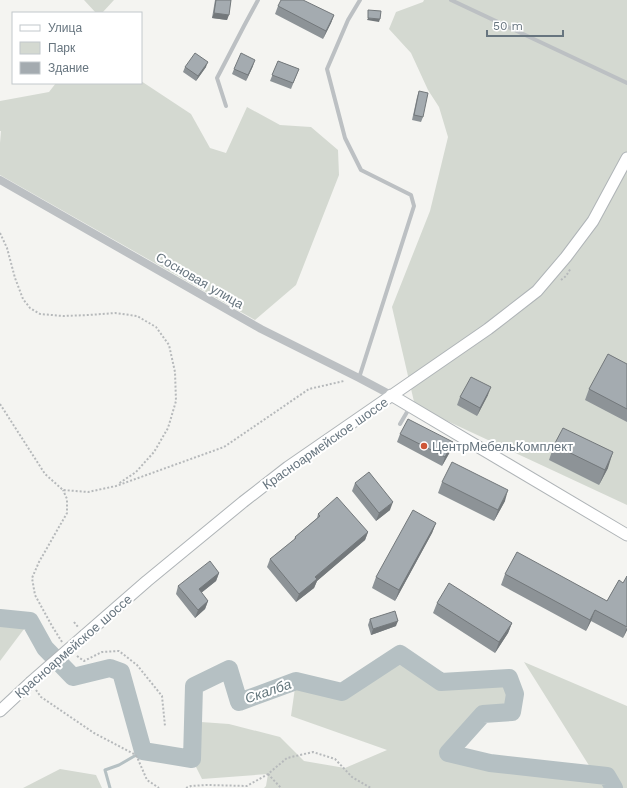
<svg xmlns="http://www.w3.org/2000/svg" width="627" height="788" font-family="'Work Sans',sans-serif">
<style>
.green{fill:#d4d9d1}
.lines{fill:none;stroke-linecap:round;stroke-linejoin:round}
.stream{stroke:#b5c0c3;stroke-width:3}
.river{stroke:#b5c0c3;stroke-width:18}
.secondary-casing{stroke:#afb4b7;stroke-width:13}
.path{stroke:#b6b9bb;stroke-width:2;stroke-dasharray:2 2;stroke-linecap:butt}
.lane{stroke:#bcc0c3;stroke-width:4}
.street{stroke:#bcc0c3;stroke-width:8}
.secondary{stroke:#fff;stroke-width:11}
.secondary-bridge-casing{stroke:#afb4b7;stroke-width:13;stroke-linecap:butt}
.secondary-bridge{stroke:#fff;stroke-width:11}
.wall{fill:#8d9397}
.shaded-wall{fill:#73787b}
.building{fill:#a4abb0;stroke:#73787b}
.poi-dot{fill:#ce5637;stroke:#fff;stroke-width:1.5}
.labels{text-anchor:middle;stroke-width:4;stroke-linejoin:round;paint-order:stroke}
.street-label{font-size:13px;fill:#67757f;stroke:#fff}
.poi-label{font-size:13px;fill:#67757f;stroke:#fff;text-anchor:start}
.water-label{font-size:14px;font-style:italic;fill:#63767c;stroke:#fff}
</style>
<rect width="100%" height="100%" fill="#f4f4f1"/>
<path class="green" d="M84,0h30l-12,13h-6z
M424,0h203v505l-212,-99 -23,-99 38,-96 18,-74 -9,-30 -11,-17 -17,-37 -22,-24 7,-17 27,-10z
M141,81l50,33 19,34 16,5 21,-46 33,18 31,2 27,23 1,25 -43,110 -41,35 -255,-145v-32l1,-12h-1v-30l49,-9 7,-9h85z
M0,618l30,3 -30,40z
M400,654l41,28 68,-4 6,16 -3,18 -29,2 -35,39 42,10 105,12 -71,-113 103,44v82h-363l2,-2 2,-12 -66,5 -10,-20 9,-37 28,2 51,13 24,24 41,7 42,-18 -96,-34 5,-35 46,11z
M60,769l36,6 6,13h-79z"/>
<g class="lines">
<path class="stream" d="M110,788l-5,-18 14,-5 24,-14"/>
<path class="river" d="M0,618l30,3 15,27 28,29 37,-9 11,4 22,79 49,8 2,-73 35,-17 10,33 57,-21 46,11 58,-38 41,28 68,-4 6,16 -3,18 -29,2 -35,39 42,10 117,13 7,12"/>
<g class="secondary-casing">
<path id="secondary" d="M391,395l236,140
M85,635l62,-54 96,-79 45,-35 200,-138 49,-38 29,-34 27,-36 34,-63
M0,711l30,-28"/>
</g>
<path class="path" d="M0,233l7,15 8,30 8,21 7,9 10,6 23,2 26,-1 26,-2 22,3 19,11 13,18 6,27 1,29 -8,27 -14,24 -18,20 -18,12
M561,280l5,-4 5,-8
M0,404l45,70 18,16 25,2 28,-6 108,-39 85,-58 35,-8
M74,622l4,5
M62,642l-10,-16 -17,-31 -3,-17 7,-16 28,-49v-14l-4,-9
M77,656l7,5 18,-9 17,-1 18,14 25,31 3,30
M36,690l5,7 53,36 40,21 3,3 10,23 12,8
M268,774l13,14
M186,788l5,-2 16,-1 40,1 21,-12 19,-16 26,-6 22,7 17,18 19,11"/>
<path class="lane" d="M451,0l176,83
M226,106l-9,-28 27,-52 14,-26
M359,378l55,-172 -3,-11 -50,-25 -16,-32 -18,-69 21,-49 12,-20
M400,424l10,-17"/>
<path class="street" d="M0,180l261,149 98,49 32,17"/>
<use href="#secondary" class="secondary"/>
<g class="secondary-bridge-casing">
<path id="secondary-bridge" d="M30,683l55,-48"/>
</g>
<use href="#secondary-bridge" class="secondary-bridge"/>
</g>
<path class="wall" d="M215,0h16l-4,20 -15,-2z
M278,6l56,9 -3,8 -8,16 -48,-25z
M278,61l21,8 -8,20 -21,-8z
M253,66l-7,15 -14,-7 2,-5z
M185,67h21l-10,14 -13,-9z
M419,91l4,26 -2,5 -9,-2 5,-23z
M627,364v58l-42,-22 4,-11z
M488,395l-11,21 -20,-11 3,-8z
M400,434l53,8 -2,8 -9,16 -45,-24z
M554,445l54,23 -9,17 -50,-25z
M442,482l63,19 -11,20 -56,-28z
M355,483l35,27 -14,11 -24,-30z
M318,514l50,18 -3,8 -48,41 -3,7 -18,14 -29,-35 3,-8 24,-19 1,-3 22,-19z
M436,523l-4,10 -37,68 -23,-13 4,-11z
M219,573l-3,8 -15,12 7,8 -3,8 -10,9 -19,-24 2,-8z
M505,574l102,27 12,-21 8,50 -4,8 -32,-17 -5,10 -85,-46z
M437,603l75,20 -4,10 -13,20 -62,-40z
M370,619l26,7 -25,9 -3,-10z"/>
<path class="shaded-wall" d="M214,13l15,2 -2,5 -15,-2z
M334,15l-3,8 -8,16 3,-8z
M368,18l12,1 -1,3 -12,-2z
M255,60l-2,6 -7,15 2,-6z
M208,62l-2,5 -10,14 2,-5z
M491,387l-3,8 -11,21 3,-8z
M453,442l-2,8 -9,16 3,-9z
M613,452l-5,16 -9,17 6,-15z
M508,490l-3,11 -11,20 4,-11z
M393,502l-3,8 -14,11 3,-8z
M436,523l-4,10 -37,68 4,-11z
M368,532l-3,8 -48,41 -3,7 -18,14 3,-8 16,-17z
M219,573l-3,8 -20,16 3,-8z
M208,601l-3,8 -10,9 3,-8z
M595,610l-4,11 -5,10 4,-11z
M398,621l-2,5 -25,9 2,-6z
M512,623l-4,10 -13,20 4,-11z
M627,626v4l-4,8 4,-11z"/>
<path class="building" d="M216,0h15l-2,15 -15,-2z
M281,0h22l31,15 -8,16 -48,-25z
M368,10l13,1 -1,8 -12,-1z
M195,53l13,9 -10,14 -13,-9z
M241,53l14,7 -7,15 -14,-6z
M278,61l21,8 -6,14 -21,-8z
M419,91l9,2 -5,24 -9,-2z
M608,354l19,10v45l-38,-20z
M471,377l20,10 -11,21 -20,-11z
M408,419l45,23 -8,15 -45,-23z
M563,428l50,24 -8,18 -51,-25z
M452,462l56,28 -10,20 -56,-28z
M369,472l24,30 -14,11 -24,-30z
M337,497l31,35 -53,45 2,2 -18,15 -29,-35 26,-21 -1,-1 25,-21 -2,-2z
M413,510l23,13 -37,67 -23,-13z
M517,552l90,49 12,-21 4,3 4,-7v51l-32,-17 -5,10 -85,-46z
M210,561l9,12 -20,16 9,12 -10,9 -20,-24z
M449,583l63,40 -13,19 -62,-39z
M395,611l3,10 -25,8 -3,-10z"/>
<circle class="poi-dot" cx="424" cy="446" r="4"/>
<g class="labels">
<g class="street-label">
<text transform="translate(200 280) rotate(30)" y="5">Сосновая улица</text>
<text transform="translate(325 443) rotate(-35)" y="5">Красноармейское шоссе</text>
<text transform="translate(73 646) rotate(-41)" y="5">Красноармейское шоссе</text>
</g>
<g class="poi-label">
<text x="432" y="451">ЦентрМебельКомплект</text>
</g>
<g class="water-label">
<text transform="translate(268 691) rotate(-19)" y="5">Скалба</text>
</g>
</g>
<rect x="12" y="12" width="130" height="72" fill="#ffffff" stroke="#c2c8cc"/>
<rect x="20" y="25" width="20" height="6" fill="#ffffff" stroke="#c2c8cc"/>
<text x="48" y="32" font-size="12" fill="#67757f">Улица</text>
<rect x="20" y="42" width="20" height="12" fill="#d4d9d1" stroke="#c2c8cc"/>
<text x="48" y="52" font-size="12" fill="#67757f">Парк</text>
<rect x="20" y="62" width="20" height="12" fill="#a4abb0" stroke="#c2c8cc"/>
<text x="48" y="72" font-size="12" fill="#67757f">Здание</text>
<path d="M487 30v6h76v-6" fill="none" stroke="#67757f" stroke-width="2"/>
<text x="493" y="30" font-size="12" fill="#67757f" stroke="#ffffff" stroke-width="3" paint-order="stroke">50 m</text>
</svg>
